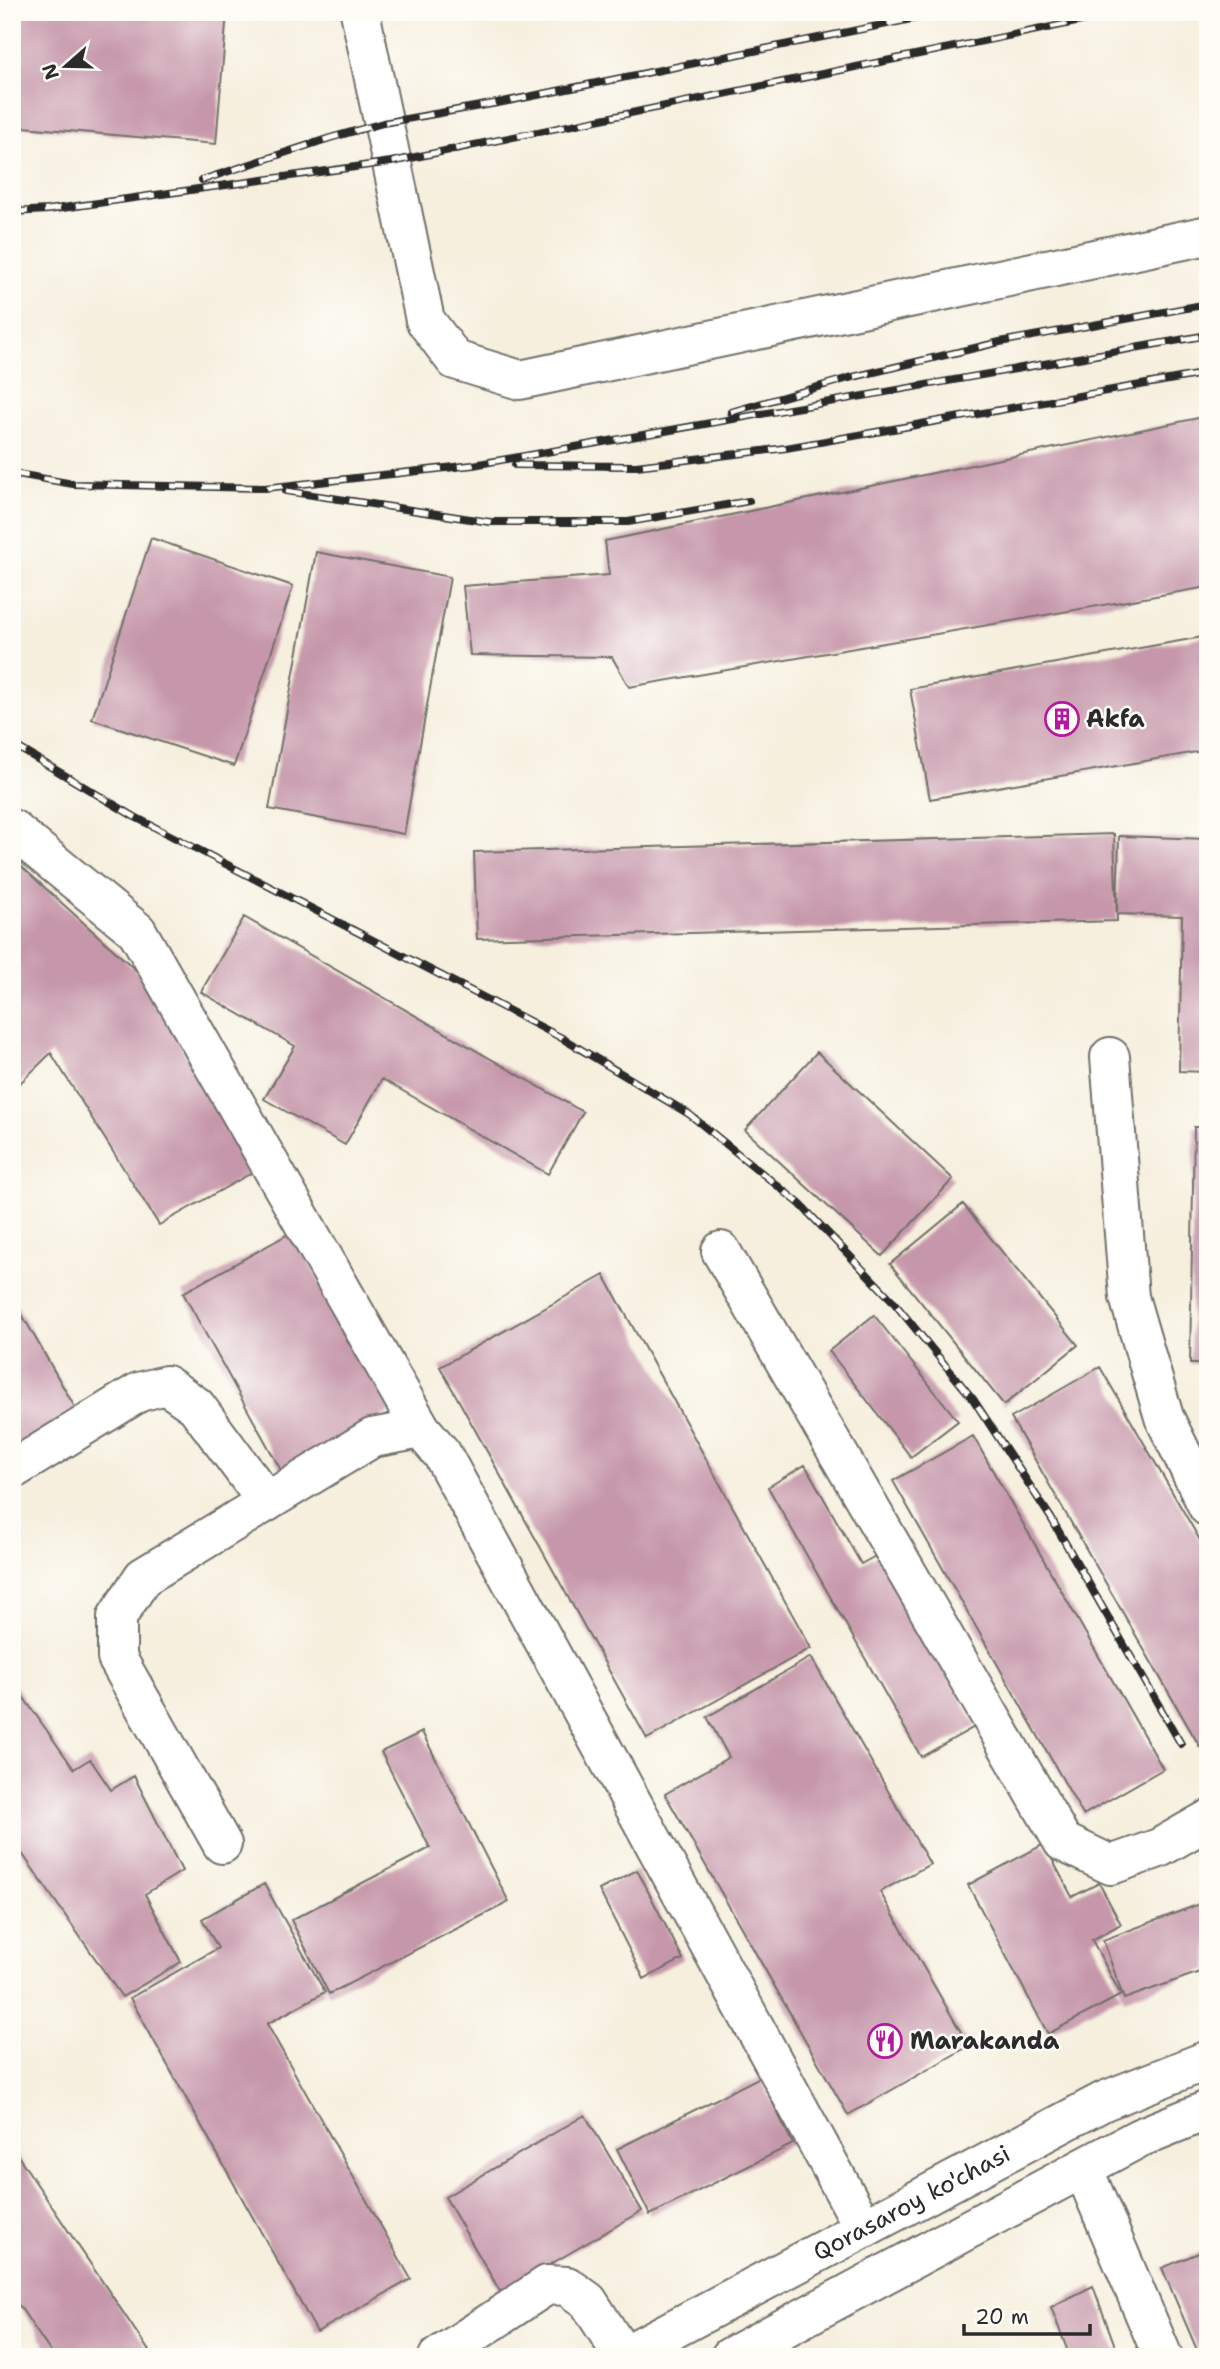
<svg xmlns="http://www.w3.org/2000/svg" width="1220" height="2369" font-family="'Shantell Sans',sans-serif">
<style>
.building{fill:#c697aa}
.lines{fill:none;stroke-linecap:round;stroke-linejoin:round}
.minor-casing{stroke:#72706a;stroke-width:42}
.major-casing{stroke:#72706a;stroke-width:42}
.minor{stroke:#fff;stroke-width:38}
.major{stroke:#fff;stroke-width:38}
.rail-casing{stroke:#2b2b2b;stroke-width:8}
.rail{stroke:#fdfcf7;stroke-width:5;stroke-dasharray:16;stroke-linecap:butt}
.labels{text-anchor:middle;stroke-width:5;stroke-linejoin:round;paint-order:stroke}
.poi-label{font-size:24px;font-weight:bold;fill:#2b2b2b;stroke:#fdfcf7;text-anchor:start}
.street-label{font-size:24px;fill:#2b2b2b;stroke:#fdfcf7}
</style>
<rect width="100%" height="100%" fill="#fdfcf7"/>
<filter id="ink" filterUnits="userSpaceOnUse"><feTurbulence type="fractalNoise" baseFrequency=".0143" numOctaves="2"/><feDisplacementMap in="SourceGraphic" scale="14" xChannelSelector="R" yChannelSelector="G"/><feConvolveMatrix kernelMatrix="1 2 1 2 8 2 1 2 1" color-interpolation-filters="sRGB"/></filter>
<filter id="wash" filterUnits="userSpaceOnUse"><feTurbulence type="fractalNoise" baseFrequency=".00686" numOctaves="4" result="noise"/><feDisplacementMap in="SourceGraphic" scale="28" xChannelSelector="R" yChannelSelector="G"/><feGaussianBlur stdDeviation="1.57" result="paint"/><feColorMatrix in="noise" values="0 0 0 0 0 0 0 0 0 0 0 0 0 0 0 0 0 1.4 0 .05"/><feComposite in="paint" operator="in"/></filter>
<g filter="url(#wash)">
<rect width="100%" height="100%" fill="#f6efde"/>
<g id="blocks">
<path class="building" d="M12,12h215l-11,132 -204,-18z
M1208,416v171l-579,100 -17,-30 -142,-2 -7,-69 146,-11 -4,-34z
M151,538l142,48 -59,180 -142,-47z
M316,552l134,25 -46,257 -135,-25z
M1208,636v114l-278,49 -20,-110z
M1114,834l3,87 -640,18 -3,-87z
M1119,836l89,3v233l-29,-1 3,-155 -65,-2z
M12,858l126,114 117,199 -96,54 -108,-172 -39,38z
M244,917l339,195 -35,62 -166,-95 -37,66 -81,-46 31,-53 -94,-54z
M817,1052l136,127 -71,77 -137,-126z
M1194,1127h14v237h-18z
M963,1204l115,141 -74,60 -114,-141z
M292,1232l100,179 -110,61 -99,-179z
M604,1275l207,373 -164,91 -207,-372z
M12,1297l65,114 -65,37z
M874,1315l84,106 -47,36 -82,-106z
M1100,1367l108,187v188l-8,5 -189,-329z
M973,1436l190,333 -80,46 -190,-334z
M805,1465l56,99 18,-10 97,172 -55,31 -153,-270z
M811,1657l119,207 -50,28 89,154 -121,69 -183,-321 64,-37 -22,-40z
M12,1681l62,88 16,-10 21,31 23,-14 48,95 -37,23 36,68 -59,35 -110,-158z
M422,1732l87,170 -180,92 -38,-74 139,-72 -49,-96z
M1044,1844l28,53 27,-14 22,41 -29,16 29,55 -73,39 -80,-149z
M637,1870l46,89 -39,20 -45,-89z
M264,1884l61,108 -58,32 144,255 -94,53 -187,-334 88,-50 -16,-29z
M1208,1901v68l-84,30 -21,-59z
M760,2077l33,67 -143,71 -33,-66z
M585,2115l57,96 -141,82 -56,-96z
M12,2147l141,210h-99l-42,-62z
M1208,2249v108h-8l-38,-89z
M1093,2286l26,71h-49l-19,-50z"/>
</g>
</g>
<g filter="url(#ink)">
<use href="#blocks" fill-opacity="0" stroke="#72706a" stroke-width="2"/>
<g class="lines">
<g class="minor-casing">
<path id="minor" d="M360,12l65,308 30,40 65,20 688,-145
M12,829l125,102 284,498
M1110,1057l19,240 35,120 44,90
M721,1251l342,591 48,23 48,-17 49,-28
M12,1470l127,-78 27,-7 30,21 71,96
M222,1844l-105,-186v-41l26,-40 229,-139 49,-9 21,25 422,774
M1083,2168l80,189
M438,2357l109,-72 20,1 21,15 35,55"/>
</g>
<g class="major-casing">
<g id="major">
<path id="s1" d="M621,2357l483,-256 104,-41"/>
<path d="M730,2357l409,-219 69,-28"/>
</g>
</g>
<use href="#minor" class="minor"/>
<use href="#major" class="major"/>
<g class="rail-casing">
<path id="rail" d="M202,180l128,-42 53,-15 120,-21 443,-90
M12,212l36,-2 343,-48 734,-150
M731,412l118,-34 151,-36 208,-38
M515,465l121,1 150,-18 422,-75
M12,473l61,11 192,4 208,-23 735,-130
M286,491l204,31h138l121,-21
M12,744l123,73 425,220 129,77 111,90 91,95 82,100 78,119 130,226"/>
</g>
<use href="#rail" class="rail"/>
</g>
</g>
<defs>
<g id="building-ring" transform="scale(1.75)"><circle r="9.5" fill="#fdfcf7" stroke="#b5179e" stroke-width="1.5"/><path d="M-4-6H4V6H1V3H-1V6H-4ZM-2.5-4.3h1.7v1.8h-1.7ZM.8-4.3h1.7v1.8H.8ZM-2.5-1h1.7V.8h-1.7ZM.8-1h1.7V.8H.8Z" fill="#b5179e"/></g>
<g id="restaurant-ring" transform="scale(1.75)"><circle r="9.5" fill="#fdfcf7" stroke="#b5179e" stroke-width="1.5"/><path d="M-5-6h1v4h1v-4h1v4h1v-4h1v5L-1.5 .5V6h-2V.5L-5-1ZM5-6V6H3V1.5H1.5Q1.5-4 5-6Z" fill="#b5179e"/></g>
</defs>
<g fill-rule="evenodd">
<use href="#building-ring" x="1062" y="719"/>
<use href="#restaurant-ring" x="885" y="2041"/>
</g>
<g class="labels">
<g class="poi-label">
<text x="1086" y="727">Akfa</text>
<text x="910" y="2049">Marakanda</text>
</g>
<g class="street-label">
<text dy="8" stroke="none"><textPath href="#s1" startOffset="329">Qorasaroy ko'chasi</textPath></text>
</g>
</g>
<rect width="1220" height="2369" fill="none" stroke="#fdfcf7" stroke-width="42"/>
<g transform="translate(66 66) rotate(250)" stroke="#fdfcf7" stroke-width="5" paint-order="stroke">
<path d="M0-5L12 26L0 18L-12 26Z" fill="#2b2b2b"/>
<text y="-10" font-size="19" font-weight="bold" text-anchor="middle" fill="#2b2b2b">N</text>
</g>
<path d="M964 2324v10h126v-10" fill="none" stroke="#2b2b2b" stroke-width="3.5"/>
<text x="975" y="2324" font-size="21" fill="#2b2b2b" stroke="#fdfcf7" stroke-width="5" paint-order="stroke">20 m</text>
</svg>
